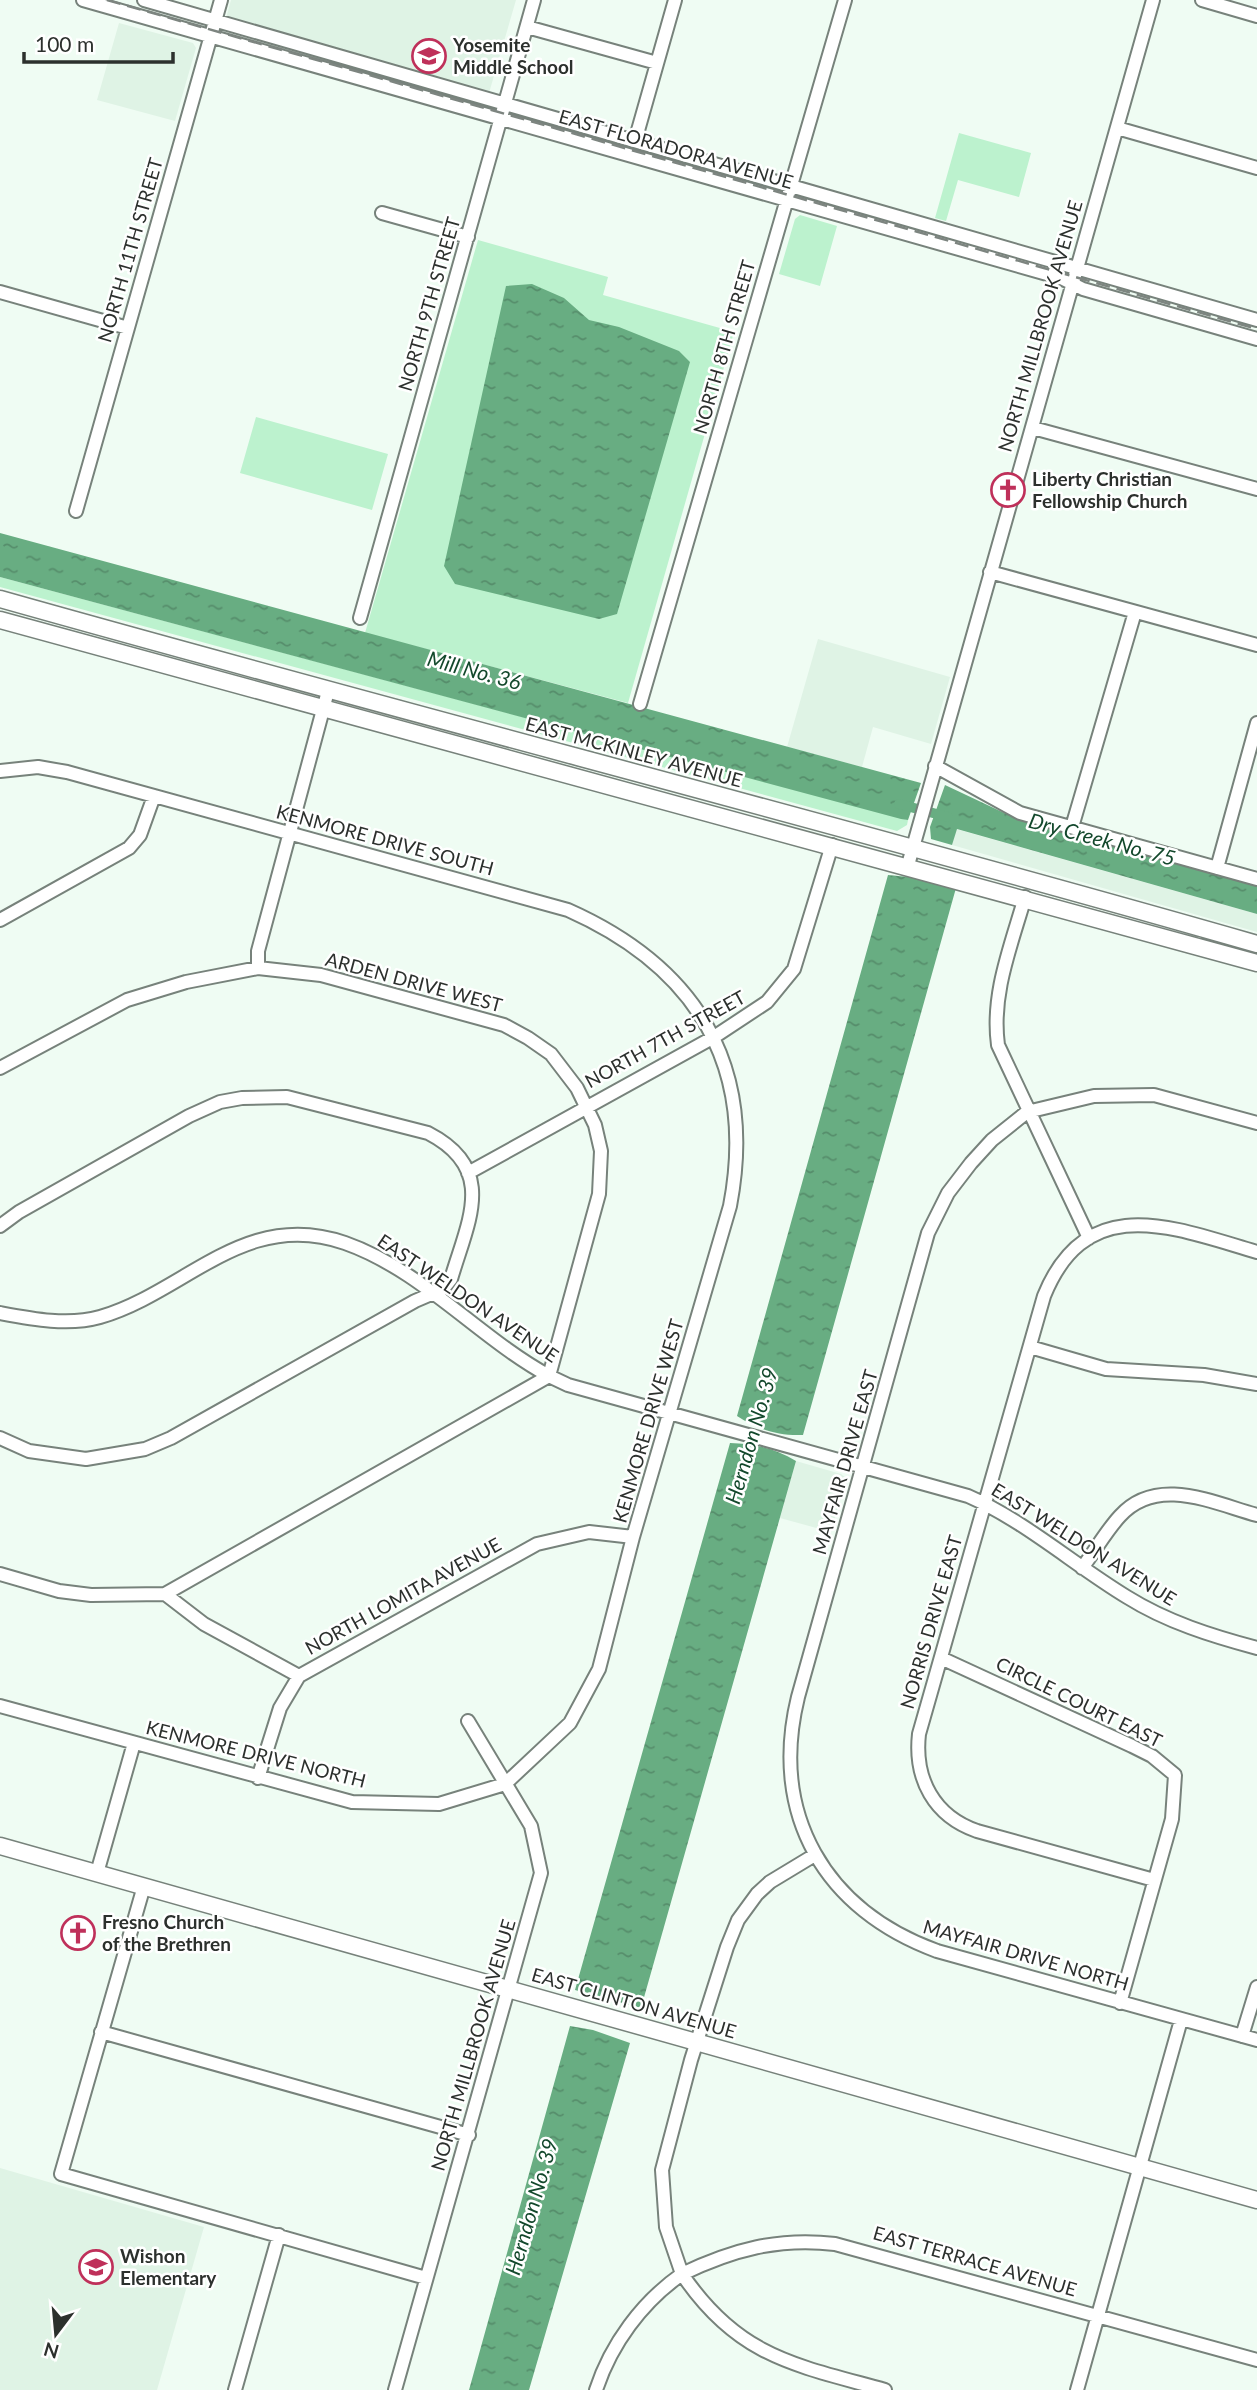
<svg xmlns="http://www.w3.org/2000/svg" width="1257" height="2390" font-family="Lato,sans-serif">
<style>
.built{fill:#dff3e5}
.green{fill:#bcf2ce}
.water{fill:url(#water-ripples)}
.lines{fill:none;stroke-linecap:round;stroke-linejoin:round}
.canal{stroke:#68ad82;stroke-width:10}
.minor-casing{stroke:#77827b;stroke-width:16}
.major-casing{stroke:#77827b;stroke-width:19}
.minor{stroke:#fff;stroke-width:12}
.major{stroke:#fff;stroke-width:16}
.rail{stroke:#7d8580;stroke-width:2.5;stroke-dasharray:14 7;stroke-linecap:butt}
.labels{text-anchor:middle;stroke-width:5;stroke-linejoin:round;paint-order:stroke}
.poi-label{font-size:19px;font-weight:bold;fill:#2c302d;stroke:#fff;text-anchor:start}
.street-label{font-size:19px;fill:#2c302d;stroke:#fff}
.water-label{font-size:21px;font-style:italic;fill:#13482c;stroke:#fff}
</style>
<defs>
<pattern id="water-ripples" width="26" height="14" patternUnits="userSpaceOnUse" patternTransform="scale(1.75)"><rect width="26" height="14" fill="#68ad82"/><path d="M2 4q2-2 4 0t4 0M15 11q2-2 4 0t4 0" fill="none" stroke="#568d6b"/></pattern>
</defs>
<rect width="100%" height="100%" fill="#effcf3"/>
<path class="built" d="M231,0h285l-27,93 -263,-75z
M119,23l74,20 3,5 -21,73 -78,-21z
M818,639l132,38 -19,67 -58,-17 -11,40 -75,-20z
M956,829l301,85v18l-305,-87z
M796,1461l45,13 5,4 -15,54 -51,-14z
M0,2168l204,59 -47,163h-157z"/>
<path class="green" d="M959,133l72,20 -12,44 -61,-17 -12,41 -11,-3z
M800,215l37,11 -17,60 -41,-12 16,-55z
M478,240l130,37 -5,18 131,37 -106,371 -263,-70z
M256,417l132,37 -16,56 -132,-37z
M0,577l908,243 -1,5 -10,6 -897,-244z"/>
<path class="water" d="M532,284l32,14 25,22 30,7 60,24 11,11 -73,252 -18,5 -144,-35 -11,-18 62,-280z
M0,533l921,250 -13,37 -7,-1 -901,-242z
M945,785l70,33 242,67v29l-300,-85 -5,16 -21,-6 -1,-12z
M888,875l31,3 37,10 -153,547c-25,1 -44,-5 -66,-19z
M730,1443c25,1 45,5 66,18l-155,547 -66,-18z
M570,2026l23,4 37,13 -101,347h-60z"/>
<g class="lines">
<path class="canal" d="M899,804l49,13"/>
<g class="minor-casing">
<path id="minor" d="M83,0l978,278 22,11 174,50
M144,0l1113,320
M1202,0l55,16
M527,27l130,36
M1117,128l140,40
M635,141l40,-141
M382,213l86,24
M0,292l128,36
M1033,428l224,61
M76,511l145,-511
M990,572l267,73
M360,618l174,-618
M640,704l205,-704
M935,766l85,47 237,66
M0,771l38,-4 29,5 501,138c128,57 189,155 162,296l-97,331 -34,132 -29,54 -65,61 -66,20 -87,-2 -352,-96
M1072,827l63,-215
M908,865l245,-865
M1217,868l40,-145
M1025,897c-14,49 -34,97 -27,148l91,193
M0,920l129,-72 11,-13 14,-39
M258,968v-17l70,-260
M0,1068l127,-68 59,-18 72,-14 63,7 183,50 24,13 23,16 26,34 18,37 6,26 -2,43 -50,182 -384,218
M1257,1123l-103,-28 -60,1 -67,16 -35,28 -21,23 -23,30 -20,40 -130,464c-29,118 27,213 139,254l320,89
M468,1173l246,-136 53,-35 27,-33 38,-124
M0,1226l19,-14 170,-96 31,-14 22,-4 45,-1 141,36c70,36 40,88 23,146l-8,10 -28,12 -244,137 -26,11 -59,10 -57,-8 -29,-13
M0,1313c32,6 68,13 100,4 86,-25 145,-109 245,-74 77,27 134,95 204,133l19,9 400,111c57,25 106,69 159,101 40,25 85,39 130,51
M1030,1347l76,22 98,6 53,9
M1082,1568c13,-17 24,-37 38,-52 37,-41 93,-13 137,-1
M0,1574l59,17 32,4 74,-1 39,30 95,52
M941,1658l191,88 20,10 23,19 -3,44 -52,184
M258,1778l22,-70 19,-32 238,-132 52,-12 44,5
M97,1873l37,-130
M1154,1880l-177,-49c-43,-15 -63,-52 -58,-97l125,-438c43,-106 130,-68 213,-44
M144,1886l-83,288 365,104
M101,2032l368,103
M1242,2036l15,-49
M235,2390l44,-155
M395,2390l146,-517 -10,-47 -63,-105
M596,2390c15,-46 46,-88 86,-116l-16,-47 -4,-57 29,-110 36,-113 11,-27 19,-26 13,-12 43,-26
M885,2390c-90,-25 -147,-33 -203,-116 50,-24 97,-37 153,-30l422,116
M1077,2390l104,-370"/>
</g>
<g class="major-casing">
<path id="major" d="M0,599c418,118 839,225 1257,345
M0,620c419,116 839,226 1257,343
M0,1846l1257,354"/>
</g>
<use href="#minor" class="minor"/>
<use href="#major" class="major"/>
<path class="rail" d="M107,0l1150,329"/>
</g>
<defs>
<g id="school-ring" transform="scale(1.75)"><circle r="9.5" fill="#fff" stroke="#bf305a" stroke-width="1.5"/><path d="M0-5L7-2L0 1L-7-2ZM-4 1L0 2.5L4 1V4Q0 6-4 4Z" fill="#bf305a"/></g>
<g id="church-ring" transform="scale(1.75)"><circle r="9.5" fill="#fff" stroke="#bf305a" stroke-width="1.5"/><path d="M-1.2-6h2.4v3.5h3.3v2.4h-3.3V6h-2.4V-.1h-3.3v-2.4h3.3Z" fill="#bf305a"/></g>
</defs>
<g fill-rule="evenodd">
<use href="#school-ring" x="429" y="56"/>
<use href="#church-ring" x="1008" y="490"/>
<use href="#church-ring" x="78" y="1933"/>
<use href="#school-ring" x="96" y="2267"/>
</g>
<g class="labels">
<g class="poi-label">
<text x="453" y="52">Yosemite<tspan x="453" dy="22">Middle School</tspan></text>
<text x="1032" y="486">Liberty Christian<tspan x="1032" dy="22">Fellowship Church</tspan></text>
<text x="102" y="1929">Fresno Church<tspan x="102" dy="22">of the Brethren</tspan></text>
<text x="120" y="2263">Wishon<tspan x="120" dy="22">Elementary</tspan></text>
</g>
<g class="street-label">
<text transform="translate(676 149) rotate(16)" y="7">EAST FLORADORA AVENUE</text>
<text transform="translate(130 250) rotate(-74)" y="7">NORTH 11TH STREET</text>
<text transform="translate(429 304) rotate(-74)" y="7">NORTH 9TH STREET</text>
<text transform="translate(1040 326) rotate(-74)" y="7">NORTH MILLBROOK AVENUE</text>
<text transform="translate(724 347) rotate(-74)" y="7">NORTH 8TH STREET</text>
<text transform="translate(634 752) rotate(15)" y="7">EAST MCKINLEY AVENUE</text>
<text transform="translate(385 840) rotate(15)" y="7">KENMORE DRIVE SOUTH</text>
<text transform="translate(414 982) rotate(15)" y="7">ARDEN DRIVE WEST</text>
<text transform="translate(665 1039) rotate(-29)" y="7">NORTH 7TH STREET</text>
<text transform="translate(468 1298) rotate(34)" y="7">EAST WELDON AVENUE</text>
<text transform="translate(648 1421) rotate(-74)" y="7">KENMORE DRIVE WEST</text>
<text transform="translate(845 1462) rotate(-74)" y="7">MAYFAIR DRIVE EAST</text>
<text transform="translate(1084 1544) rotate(32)" y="7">EAST WELDON AVENUE</text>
<text transform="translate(403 1596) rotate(-29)" y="7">NORTH LOMITA AVENUE</text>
<text transform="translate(931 1622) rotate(-74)" y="7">NORRIS DRIVE EAST</text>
<text transform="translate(1079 1702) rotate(26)" y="7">CIRCLE COURT EAST</text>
<text transform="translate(256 1754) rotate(14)" y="7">KENMORE DRIVE NORTH</text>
<text transform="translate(1026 1955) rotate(16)" y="7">MAYFAIR DRIVE NORTH</text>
<text transform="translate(634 2003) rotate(16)" y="7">EAST CLINTON AVENUE</text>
<text transform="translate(473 2045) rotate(-74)" y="7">NORTH MILLBROOK AVENUE</text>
<text transform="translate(975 2261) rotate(16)" y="7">EAST TERRACE AVENUE</text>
</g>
<g class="water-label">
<text transform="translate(474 671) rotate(15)" y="7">Mill No. 36</text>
<text transform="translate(1102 840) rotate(15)" y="7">Dry Creek No. 75</text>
<text transform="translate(752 1436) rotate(-74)" y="7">Herndon No. 39</text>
<text transform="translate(532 2207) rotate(-74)" y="7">Herndon No. 39</text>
</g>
</g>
<g transform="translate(56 2334) rotate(196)" stroke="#ffffff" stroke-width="5" paint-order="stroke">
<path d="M0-5L12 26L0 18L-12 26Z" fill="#2c302d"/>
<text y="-10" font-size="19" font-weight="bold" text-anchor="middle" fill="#2c302d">N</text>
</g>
<path d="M24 52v10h149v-10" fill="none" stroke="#2c302d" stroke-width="3.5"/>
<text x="35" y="52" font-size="21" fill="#2c302d" stroke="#ffffff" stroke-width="5" paint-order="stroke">100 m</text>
</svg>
